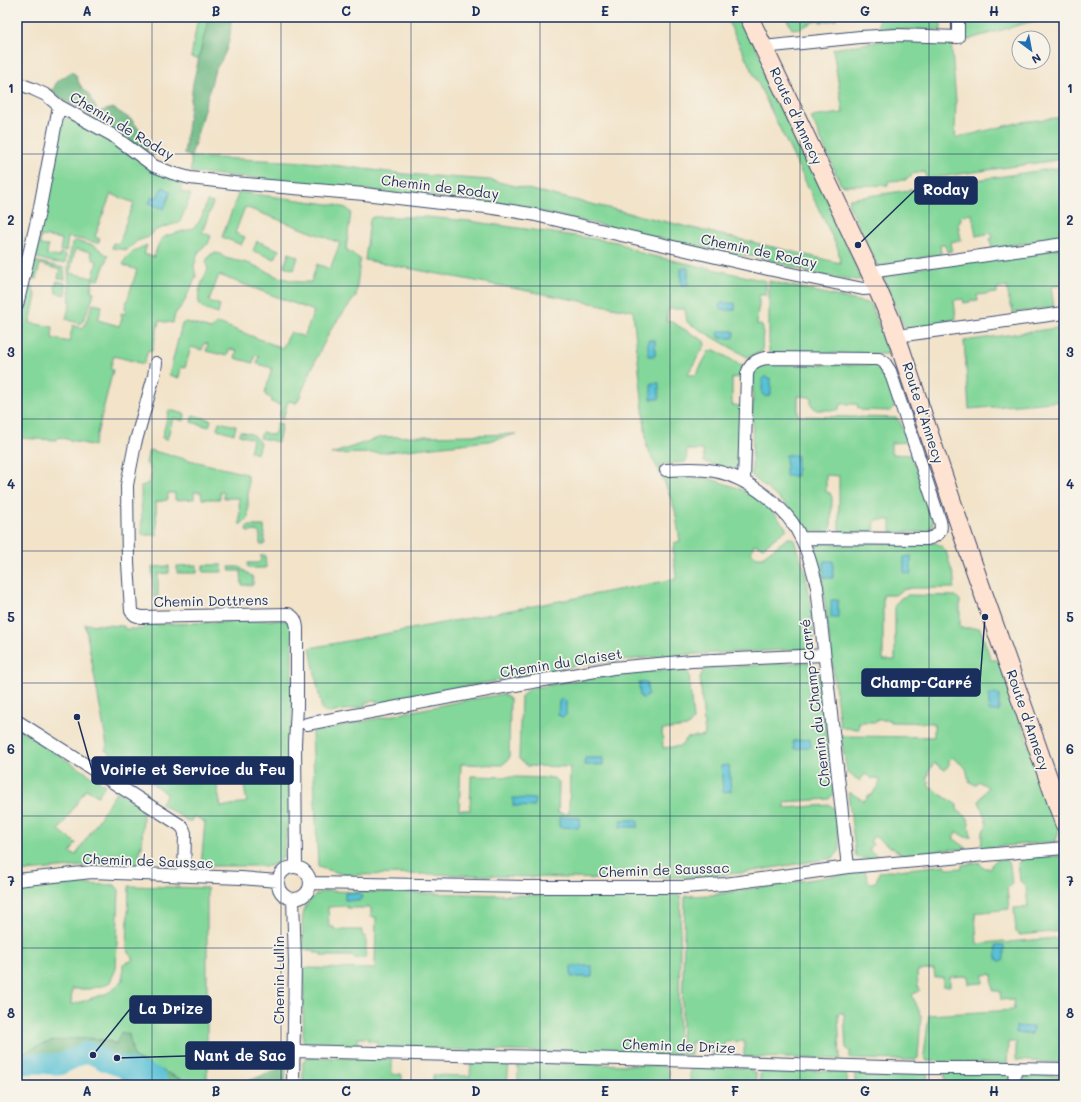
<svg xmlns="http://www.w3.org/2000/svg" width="1081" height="1102" font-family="Mali,sans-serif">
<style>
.green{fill:#83d79a;stroke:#4f837c;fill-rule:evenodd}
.forest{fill:#6ab882;stroke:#427470}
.water{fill:#59c1d6;stroke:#3a789a}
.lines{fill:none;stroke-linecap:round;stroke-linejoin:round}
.stream{stroke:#59c1d6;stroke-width:3.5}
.river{stroke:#59c1d6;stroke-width:21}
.minor-casing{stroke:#3b4a6e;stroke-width:14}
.secondary-casing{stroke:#3b4a6e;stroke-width:20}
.minor{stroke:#fff;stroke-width:12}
.secondary{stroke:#fee3d2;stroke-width:18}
.grid{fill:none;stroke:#1b2f5e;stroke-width:1;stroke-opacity:0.55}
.labels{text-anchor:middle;stroke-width:3.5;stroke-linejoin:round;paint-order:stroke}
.street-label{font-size:14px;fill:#1b2f5e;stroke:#f7f3e8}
.leader{fill:none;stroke:#1b2f5e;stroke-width:1.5}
.callout-dot{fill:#1b2f5e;stroke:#f7f3e8;stroke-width:1.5}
.callout{fill:#1b2f5e;stroke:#1b2f5e;stroke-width:1.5}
.callout-label{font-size:15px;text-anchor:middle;font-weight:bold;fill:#fff}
.neatline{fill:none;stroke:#1b2f5e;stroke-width:1.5}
.grid-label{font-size:13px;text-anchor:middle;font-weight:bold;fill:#1b2f5e}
</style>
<rect width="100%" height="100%" fill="#f7f3e8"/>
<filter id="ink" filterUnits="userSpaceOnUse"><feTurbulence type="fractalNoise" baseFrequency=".025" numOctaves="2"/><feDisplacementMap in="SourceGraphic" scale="8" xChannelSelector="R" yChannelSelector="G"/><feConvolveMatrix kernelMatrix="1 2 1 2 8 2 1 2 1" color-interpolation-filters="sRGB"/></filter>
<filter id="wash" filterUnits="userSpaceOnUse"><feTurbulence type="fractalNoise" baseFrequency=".012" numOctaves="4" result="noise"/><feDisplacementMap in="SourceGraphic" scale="16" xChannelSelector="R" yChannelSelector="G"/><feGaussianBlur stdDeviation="0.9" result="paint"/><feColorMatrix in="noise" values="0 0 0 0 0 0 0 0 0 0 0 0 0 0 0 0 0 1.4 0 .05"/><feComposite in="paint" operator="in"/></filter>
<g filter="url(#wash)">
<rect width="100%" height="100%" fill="#f2e3c9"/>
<path class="green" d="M198,17h10l-1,7 -8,35 -8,-2z
M726,17h16l98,211 21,51 -3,1c-13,-2 -27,-2 -40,-5 -26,-7 -56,-21 -83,-20l-226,-50 -318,-33v-15l117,5 97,12 85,6 350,83 -2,-14z
M786,17h50v3l-16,2 -1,-3 -16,8 -1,1 -10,1z
M879,17h62v13l-63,-1z
M962,17h85l-84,24z
M887,40h64l5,61 -1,29 1,8 65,-16 43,-5v42l-138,20 -1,-7 -14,2v3l-5,1v2l-18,1v4l-43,1 -4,-1 -30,-68 32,-4 -10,-64z
M67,118l40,18 47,35 29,12 -3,8 11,4 -11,27 -24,8 -7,7 -12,4 -10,9 -15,-2 1,-5 6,1 6,-16 -1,-1 10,-24 -23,-9 -14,35h1l-3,8 5,2 -2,4 -30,-6 -2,14h-6l2,-12 -21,-3 -1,9 8,1 -1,9 12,2 1,-4 6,2 -1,8c-9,1 -21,-3 -30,-6l25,-137z
M1064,167v71l-72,10 -2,-9 2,-1 -1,-5 -15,3 -4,-22 -12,2 1,6 -3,1 3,17 -10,2 1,9 -5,1 -2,-7h-5l1,9 -27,5v3l-35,4 -3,-2 -28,-61 1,-4z
M239,192l97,13 10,3 5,4 -5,37 14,10 -4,37 -25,33 -15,30 -19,44 -9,-2 -5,18 -4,-1 2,-10 -1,-3 -9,-3 1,-4 -6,-2 -1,-3 7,-25 -15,-4 2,-8 -4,-1 -2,8 -18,-5 2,-7 -8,-2 -2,7 -21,-5 2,-7 -4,-1 -2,7 -11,-3 -6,21 -4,-1 -2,11 -10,-3 13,-51 4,-2 25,7 5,-5h5l61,24 9,-16 13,5 10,-26 -95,-36 -10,26 11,4 -2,9c-5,-2 -11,-3 -15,-6 -11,-8 1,-30 5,-39 -3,-7 -2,-9 3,-15l5,-1 4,1 5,4 26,6 27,13 21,5h12l6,-18 13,5 10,-26 -95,-36 -10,26 10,4 -4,8 -19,-8z
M207,201l6,2 -11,29 9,4 -3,8 -5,3 -5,6 -4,13 2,11 -13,27 -8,10 -2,9 -14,-2 -7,30 -4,-1 -4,14 -30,-8 -4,13 3,1 -19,76 -36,-9 -1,3 -40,-2v-113l11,-39 6,1 -1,3 3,6 -6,27 23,4 -1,11 17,4 4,-17 10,4 10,-25 9,2 -4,14 21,6 3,-7 -1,-6 5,1 -1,-7 12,-37 -14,-5c3,-12 13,-15 24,-20l-3,9 10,3c7,-22 7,-20 30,-26 4,-1 8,-2 11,-5 7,-5 9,-17 12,-25z
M373,217h53l43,4 148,21 27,12 122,27v14h-7v13h-1l-1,17h4l2,3 -1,24 -15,5 -60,-35 -2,-13h-17l-1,12 5,1 32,19 1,4 -18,30h9l13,-24 6,-1 27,16v12l-10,-1v28l10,1 -1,56 -3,5 -5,3 -29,-8 -1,-12h-16l-1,12 -27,3 7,13h42l27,9 18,8 20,17 14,17 -24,18 -9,-3 -3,9 6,4h7l1,-2 23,-17h5l12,32 5,30 4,39 -6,10 -134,6 -96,10 -200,39 -1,-4 -12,3 1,3 -37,7 -7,-3 -12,-62 366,-69c0,-12 -5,-24 -2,-36l6,-2 -5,-31 -10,-27 -18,-35 -14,-137 -268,-51 5,-41z
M75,241l20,5 13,10 -9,24 -6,-1 -2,12 3,1 -3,11 -10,21 -15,-5 4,-16 -2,-36 4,-24zM75,249l16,3v3l3,5 3,1 -4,17 -23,-5z
M257,241l22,9 -4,9 -22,-8z
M1064,248v37l-13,2 3,20 -41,6 -1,-7h-2l-3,-19 -10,2v4l-20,2 1,5 -8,1v1l-6,1 -1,-4 -9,1 2,19 -10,2v2l-36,6 -6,-2 -21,-50 2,-4z
M289,253l9,4 -4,13 -10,-4z
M35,261l29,7 1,12 -7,-2 2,-8 -20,-6 -4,15 -5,-1z
M57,281l8,2 1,12 -10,-2 -1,-7z
M769,281l102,23 18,50 -120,-1z
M1064,327v74l-95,8 -5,-68z
M766,364l108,1 9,6 12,34 -4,6 -30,-1 -3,-2 -1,-4h-16l-3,6h-21l-6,-5v-8l-13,-1v20l99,2 3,4 7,20 -16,1v11l20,1 23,64 -3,9 -6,4h-34v-12h-16l-1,12h-33l-2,-3v-53l-13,-1v17l4,1 2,5 -1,31 -3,3h-19l-8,-6 -15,-21 -34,-29 1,-102 5,-7z
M169,410l16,4 -1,7 -11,-3 -6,22 -5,-2z
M193,415l18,5 -2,7 -18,-5z
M219,422l17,4 -2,8 -17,-5z
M277,423l5,1 -4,18 -18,-4 2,-6 10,3 3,-2z
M240,431l12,3 8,9 -3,11 -7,-2 3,-13 -14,-4z
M516,434l-27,7 -110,12 -48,1 50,-17z
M149,450l97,24 2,3v41l-8,7 -1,-27h-15v-5l-4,-2v8h-18l-1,-7h-7v7l-19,1v-7h-7l-1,7 -11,2 1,33h-15l-1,-49 6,-2c7,-7 5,-15 -1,-21z
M247,526h17l1,18h-5v-10l-3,-3 -10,1z
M821,543h115l5,3 5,5 9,31 -1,6h-43l-9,2 -7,5h-12v65h12v-55l6,-7 7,-3 48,1 4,4v28h20l11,32h8l60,170 -3,10 -4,2 -71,6c0,-5 1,-9 1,-15l5,-9 -8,-23 9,-14 -10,-6 -3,4 -6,-4 -3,-13 -14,-11 -4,5 2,1 -5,7 -11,-7 -6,9 1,2 -3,5 4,3 -2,4 29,19v5l11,8 3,19h-6l-8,-5 -4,6 15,11 -27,1 -5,2 -33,3 -29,-19 -4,6 3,2 -4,6 10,7 -17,2 -6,-2 -8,-64h3l13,8 5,-6 2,1 10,-15 -7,-4 -1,2 -8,-5 -5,7 -13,-9 -6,-36 93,1v-14l-44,-1v-2h-13l-1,2h-17v7l-15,-1 -4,-2 -18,-147c-3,-10 -10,-24 -5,-34z
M261,555h4l1,13h-18v-5h10l3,-3z
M197,565v8h-20v-7z
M203,565h19v7h-19z
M169,566v7l-11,1v23h-4l-2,-30z
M229,567h10l14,10v8h-11l-1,-14h-11z
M272,620h13l7,6v93l-3,97 -6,41 -5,6 -9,3h-68l4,-44 -11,-6 -3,5h-3l-25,-16 -2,-3 6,-8 -62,-44 2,-4 -22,-122 39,2 1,3h19v-4zM241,771l6,31 -26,5 -6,-31z
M810,662l9,7 15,124 -5,6 -44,3v6l45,-3 6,5 4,40 -7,8 -92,15 -47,4 -90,2 -176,-5 -83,1 -27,-8 -6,-135 150,-31 41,-7 7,5 -1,60 -7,6 -41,-1 -2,46h11l1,-34 83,2 5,5 -1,30 11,1 1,-47 -43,-1 -8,-7 2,-62 7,-8c51,-10 102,-16 154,-21l7,6 4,46 -6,7 -25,3 1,18 18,-2 6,-8 18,-2 -5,-59 5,-9z
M17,728l88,57 -7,11 -12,-7 -27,41 17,13 -6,10 6,2 41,-64 26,17 -1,40 -2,-1 -1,20 -46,-2 -76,7z
M1061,856l3,1v76h-2l-1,-2 -41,4 -4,-3 -2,-24 14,-1 -2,-20 -6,-6 -2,-18 6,-6z
M996,860h10l4,5 2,19 -5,4 2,21 -34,4 2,31 27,-3 4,3 1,-2 47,-4 2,5v7h6v113l-48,-3v-18h-8l-1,22 -80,-3 -3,-5 5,-41 85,-5 -1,-11 -12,1 -1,-9h-7l-1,-17 -9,1v8l-14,1 -1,-8 -18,1v9h-7v-9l-8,1 -1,-9 -17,2 1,17 2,2 -8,5 9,20 -3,43 -3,2 -65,-1v-8l-4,-3 -2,-35h-6l2,46 -96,-2v-16l-20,1v14h-12l1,-13 -22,-1v13h-10l4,-159 26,-1 154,-24 4,12 7,-1 3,-10 66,-7 3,4 14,-1v-3l17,-3 4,6h7l1,-3z
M72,884l43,1 4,5 -3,79 -6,13 -4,3 -17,4h-17l-1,16 37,-12 15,-13v-16l10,-4 -6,-12 2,-62 78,2v197h-13l-60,-27 -17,-14 -10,-4 -19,-2 -39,4 -29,12h-3v-164z
M325,891l233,5 123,-1 -3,160 -301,-7v-7h-9v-3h-10v10l-50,-2 -5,-6 1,-72 71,1 1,-52h-5v-9h-24v-2l-19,1 1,20h5v3h28v6h4v20c-4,4 -10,3 -15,0h-30v-3h-6v-3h-12c0,-24 -7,-50 22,-59z
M308,1057l84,2v15l10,1v10h-99v-23z
M471,1061l38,2 -2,22h-74v-10l37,1z
M518,1062l146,4 5,6v13h-151z
M690,1066l58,2 8,6v11h-66z
M767,1069l79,3 2,13h-88v-12z
M855,1071l72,2 1,9 18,1 -2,-11 61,2 6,5v6h-156z
M1024,1075l40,1v9h-45v-6z"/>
<path class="forest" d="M208,17h23c0,22 -3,35 -16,53l-24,87 -7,-3 9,-71 14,-59z
M71,72l4,2 5,11 8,8 10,19 15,-4 19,12 15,20v13l-99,-63 6,-1c1,-9 10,-11 17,-17z
M121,1032l8,2 5,24 60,27h-61l-19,-12 -21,-10 -8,-1 -24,11 -44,-4v-15h3c10,-4 19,-9 29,-12 21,-5 47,-5 67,2z
M286,1066l-1,19h-50l6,-1z"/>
<path class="water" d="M164,187l7,5 -7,17 -15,-6 2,-5 6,-1 5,-9z
M681,268h7v17h-7z
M721,303h14v7h-14l-2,-4z
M720,331h14v7h-14l-2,-4z
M648,340h7v16h-7z
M764,377h2l5,2v15l-5,3 -4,-3v-15z
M651,383h8v16h-8z
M786,455h11v21h-11z
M911,556v18l-7,-1v-16z
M824,561h9v17h-9z
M831,600h7v18h-7z
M647,682l1,14 -4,2 -4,-1 -1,-14z
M989,694h10v17h-10z
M561,699h3l2,2v14l-4,2 -4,-2 1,-14z
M810,739l1,8 -17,2 -1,-8z
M585,758h18v7h-19z
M729,765l2,26 -8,1 -2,-26z
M513,798l22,1 -1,8 -21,-1z
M559,817l21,1 -1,10 -20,-1z
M621,820h17v7h-18z
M345,893l15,1v2h2l-1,3h-1l-1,2 -14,-1z
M996,945h8v13l-1,3h-4l-1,-2h-1z
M571,966h21v11h-21z
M1016,1026l17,1 -1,7 -16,-1z"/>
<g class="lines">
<path class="stream" d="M115,1065l2,-7"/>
<path class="river" d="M17,1064l23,-1 19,2 25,-12 4,-1 20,10 46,15 3,4 2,4"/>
</g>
</g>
<g filter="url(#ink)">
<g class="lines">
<g class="minor-casing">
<path id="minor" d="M763,47l97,-10 37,-2 61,2v-20
M17,83l16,6 13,6 13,11 53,29 42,31 18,7 18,5 44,5 130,11 77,9 46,4 44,7 237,55 95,20 14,-1
M870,272l194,-28
M17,305l22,-93 20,-106
M897,336l167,-23
M156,363l-2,13 -19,68 -8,41 1,78 3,48 4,4 6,2 147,-3c7,3 8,7 9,14v79l-2,36 1,123
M666,470c17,-1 32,-2 49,1 32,6 73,37 86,67 8,15 12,33 16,49l31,280
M744,482l3,-108c3,-10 8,-14 19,-16l107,1h6l5,3 6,9 50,150c3,11 -2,15 -13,18l-126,-1
M17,721l163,104 3,3 2,5 -1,43
M307,724l208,-39 98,-17 79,-7 131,-6
M278 883a16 16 0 1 1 32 0a16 16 0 1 1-32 0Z
M17,880l75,-8 149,6 37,3
M311,883l216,4h156l42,-3 123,-17 216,-19
M294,1051l408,10 149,5 70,2h93l50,1
M1014,1068l1,17
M293,1085l2,-123 -2,-63"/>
</g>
<g class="secondary-casing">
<path id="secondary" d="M749,17l121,255 21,48 76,227 97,276"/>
</g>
<use href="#minor" class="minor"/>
<use href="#secondary" class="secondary"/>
</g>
</g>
<path class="grid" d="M152,17v1068M281,17v1068M411,17v1068M540,17v1068M670,17v1068M800,17v1068M929,17v1068M17,154h1047M17,286h1047M17,419h1047M17,551h1047M17,683h1047M17,816h1047M17,948h1047"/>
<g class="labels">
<g class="street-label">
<text transform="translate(796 116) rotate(65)" y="5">Route d'Annecy</text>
<text transform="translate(122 126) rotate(31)" y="5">Chemin de Roday</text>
<text transform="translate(440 187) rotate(7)" y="5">Chemin de Roday</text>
<text transform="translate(759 251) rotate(12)" y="5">Chemin de Roday</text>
<text transform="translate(923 413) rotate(72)" y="5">Route d'Annecy</text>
<text transform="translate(211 601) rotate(-1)" y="5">Chemin Dottrens</text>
<text transform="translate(561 663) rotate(-9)" y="5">Chemin du Claiset</text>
<text transform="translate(815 703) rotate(-97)" y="5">Chemin du Champ-Carré</text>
<text transform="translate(1028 720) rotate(71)" y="5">Route d'Annecy</text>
<text transform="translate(148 861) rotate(2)" y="5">Chemin de Saussac</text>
<text transform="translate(664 870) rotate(-2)" y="5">Chemin de Saussac</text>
<text transform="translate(279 980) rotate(-90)" y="5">Chemin Lullin</text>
<text transform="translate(679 1046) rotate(2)" y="5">Chemin de Drize</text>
</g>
</g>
<path class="leader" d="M858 245L915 190M985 617L980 682M77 717L92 770M93 1055L130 1009M117 1058L186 1056"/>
<g class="callout-dot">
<circle cx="858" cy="245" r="4"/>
<circle cx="985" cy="617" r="4"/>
<circle cx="77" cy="717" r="4"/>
<circle cx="93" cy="1055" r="4"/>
<circle cx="117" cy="1058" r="4"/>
</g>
<g class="callout">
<rect x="915" y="177" width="62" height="27" rx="4"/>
<rect x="862" y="669" width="118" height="27" rx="4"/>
<rect x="92" y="757" width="201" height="27" rx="4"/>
<rect x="130" y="996" width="81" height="27" rx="4"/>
<rect x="186" y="1042" width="108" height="27" rx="4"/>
</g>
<g class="callout-label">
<text x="946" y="195">Roday</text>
<text x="921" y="688">Champ-Carré</text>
<text x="193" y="775">Voirie et Service du Feu</text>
<text x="171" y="1014">La Drize</text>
<text x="240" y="1061">Nant de Sac</text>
</g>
<rect width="1081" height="1102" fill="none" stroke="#f7f3e8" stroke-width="44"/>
<g transform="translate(1031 50) rotate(148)"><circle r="19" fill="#f7f3e8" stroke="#9fa5b1"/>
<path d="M0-3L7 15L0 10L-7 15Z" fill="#1f6fb2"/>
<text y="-6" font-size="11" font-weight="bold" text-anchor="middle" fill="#1b2f5e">N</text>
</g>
<rect x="22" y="22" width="1037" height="1058" class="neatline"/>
<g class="grid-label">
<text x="87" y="16">A</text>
<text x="216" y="16">B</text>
<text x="346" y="16">C</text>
<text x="476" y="16">D</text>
<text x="605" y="16">E</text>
<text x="735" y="16">F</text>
<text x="865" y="16">G</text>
<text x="994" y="16">H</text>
<text x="11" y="93">1</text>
<text x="1070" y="93">1</text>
<text x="11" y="225">2</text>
<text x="1070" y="225">2</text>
<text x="11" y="357">3</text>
<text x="1070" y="357">3</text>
<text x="11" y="489">4</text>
<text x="1070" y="489">4</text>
<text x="11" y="622">5</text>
<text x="1070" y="622">5</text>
<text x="11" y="754">6</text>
<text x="1070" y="754">6</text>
<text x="11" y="886">7</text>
<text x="1070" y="886">7</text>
<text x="11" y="1018">8</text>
<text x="1070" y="1018">8</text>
<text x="87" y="1096">A</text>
<text x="216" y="1096">B</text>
<text x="346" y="1096">C</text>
<text x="476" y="1096">D</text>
<text x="605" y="1096">E</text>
<text x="735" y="1096">F</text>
<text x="865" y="1096">G</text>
<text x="994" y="1096">H</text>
</g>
</svg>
